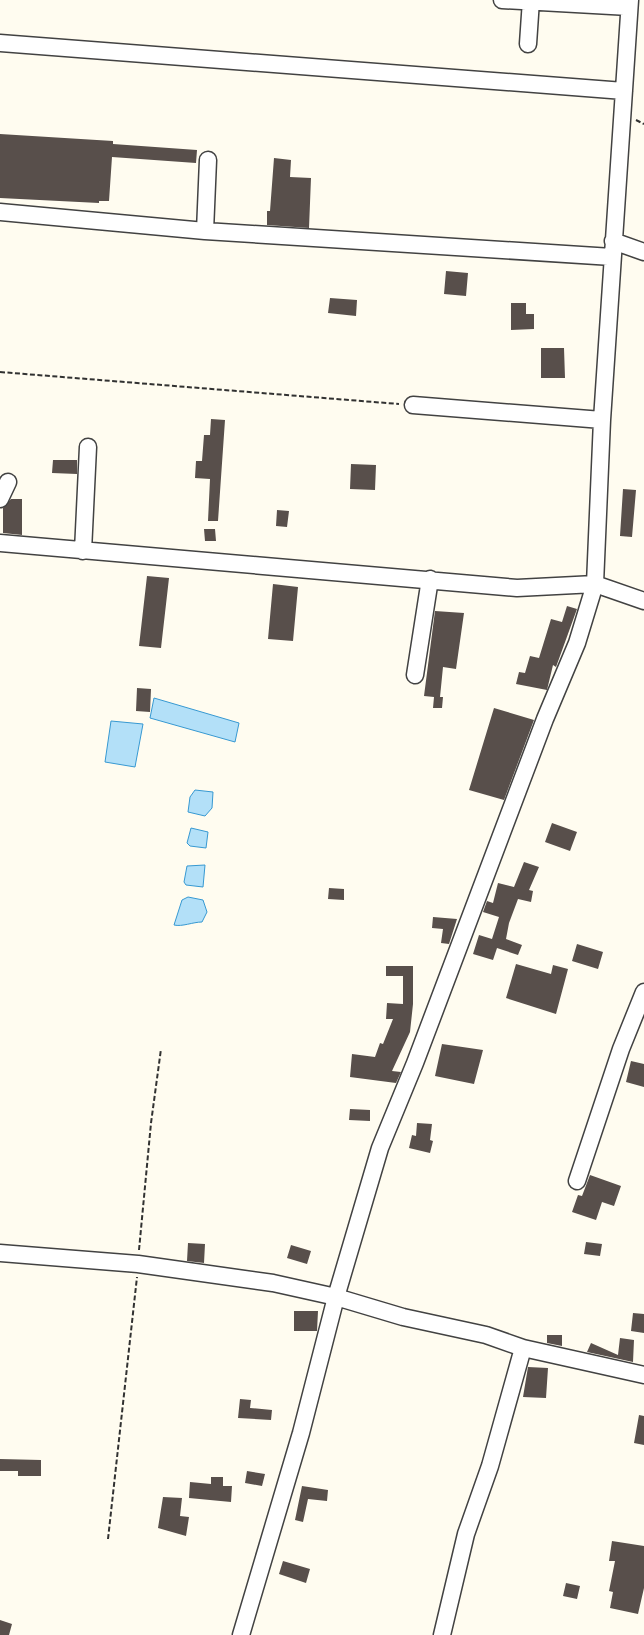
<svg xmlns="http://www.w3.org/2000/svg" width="644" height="1635" font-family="'Crimson Pro',serif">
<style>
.water{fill:#b3e0f8;stroke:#3799d2}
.building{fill:#584f4b}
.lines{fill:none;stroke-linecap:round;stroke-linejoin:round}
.minor-casing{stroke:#424242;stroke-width:19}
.path{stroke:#313131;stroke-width:2;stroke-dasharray:5 2.5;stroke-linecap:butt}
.minor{stroke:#fff;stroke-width:16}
</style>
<rect width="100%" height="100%" fill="#fffcf0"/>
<path class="water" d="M154,698l85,25 -4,19 -85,-24z
M111,721l32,3 -8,43 -30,-5z
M195,790l18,2 -1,16 -7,8 -17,-4 2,-15z
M191,828l17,4 -2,16 -16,-2 -3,-3z
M205,865l-2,22 -17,-2 -2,-3 3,-16z
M188,897l15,3 4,12 -5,10c-9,0 -20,5 -28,3l8,-25z"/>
<path class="building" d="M0,134l113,7v3l84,6 -1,13 -84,-6 -3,44h-10v2l-99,-5z
M274,158l17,2 -1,17 21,1 -2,50 -42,-3v-14h3z
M446,271l22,2 -2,23 -22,-2z
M330,298l27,2 -1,16 -28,-3z
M511,303h15v11h8v15l-23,1z
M541,348h23l1,30h-24z
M211,419l14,1 -7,101h-10l2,-42 -15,-1 1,-17h6l2,-26h6z
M53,460h24v14l-25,-1z
M351,464l25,1 -1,25 -25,-1z
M623,489l13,1 -4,47 -12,-1z
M11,499h11v36l-19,-2v-25z
M277,510l12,1 -2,16 -11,-1z
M204,529h11l1,12h-11z
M147,576l22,2 -8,70 -22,-2z
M273,584l25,3 -5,54 -25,-2z
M567,606l10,3 -21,58 -3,-2 -6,25 -31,-6 3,-12 6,1 5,-17 9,2 12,-39 11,3z
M435,611l29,2 -8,56 -13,-2 -3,30h3l-1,11h-9l1,-11 -10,-1z
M137,688l14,1 -1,23 -14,-1z
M494,708l40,12 -30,80 -35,-10z
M552,823l25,9 -7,19 -25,-9z
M524,862l15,5 -10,23 4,1 -2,11 -13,-3 -9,24 -3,16 16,6 -4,10 -21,-7 -4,12 -20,-6 6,-19 13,4 7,-22 -16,-5 4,-11 6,2 5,-20 16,4z
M329,888l15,1v11l-16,-1z
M433,917l24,2 -8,25 -8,-1 2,-14 -11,-1z
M577,944l26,8 -5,17 -26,-8z
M516,964l35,10 2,-9 15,4 -12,45 -50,-16z
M386,966h27v38l-3,28 -18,39 9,1 -5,11 -46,-6 2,-23 23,3 5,-14 3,1 10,-25h-7l1,-16 16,1v-28h-17z
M442,1044l41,6 -9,34 -39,-8z
M631,1061l13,3v23l-18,-5z
M350,1109l20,1v11l-21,-1z
M417,1123l15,1 -2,16 3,1 -3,12 -21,-5 3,-13 4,1z
M590,1175l31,11 -7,20 -12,-4 -6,18 -24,-8 6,-17 4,1z
M586,1242l16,2 -2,12 -16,-2z
M188,1243l17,1 -1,19 -17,-2z
M291,1245l20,6 -4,13 -20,-6z
M294,1311h24l-1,20h-23z
M633,1313l11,1v19l-13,-2z
M547,1335h15v11l-15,-3z
M620,1338l14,2 -1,22 -46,-10 4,-9 27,12z
M528,1367l20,1 -2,30 -23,-1z
M240,1399l11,1 -1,8 22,2 -1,10 -33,-2z
M639,1415l5,1v29l-10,-2z
M0,1459l41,1v16h-23v-5h-18z
M247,1471l18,3 -3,12 -17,-3z
M211,1477h12v9h9l-1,16 -42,-4 1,-16 21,2z
M302,1486l26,4 -1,11 -19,-2 -5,23 -8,-2z
M163,1497l19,1 -2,18 9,1 -3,19 -28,-8z
M612,1541l32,5v42l-6,26 -28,-6 3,-16 -4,-1 6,-30h-6z
M283,1561l27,8 -4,14 -27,-9z
M566,1583l14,3 -3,13 -14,-3z
M0,1620l12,4 -3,11h-9z"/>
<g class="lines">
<g class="minor-casing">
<path id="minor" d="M502,0l127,7
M0,43l624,48
M528,44l3,-44
M0,212l205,19 407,26
M205,231l3,-71
M613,241l31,11
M413,405l189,15
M0,499l8,-17
M0,543l517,45 78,-4 49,17
M83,551l5,-104
M415,675l15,-96
M577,1181l44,-132 23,-57
M0,1253l138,11 135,19 63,14 67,20 83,18 37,13 121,27
M241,1635l60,-202 35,-136 44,-149 35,-85 130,-344 32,-76 18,-59 7,-164 28,-420
M442,1635l24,-101 24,-68 33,-118"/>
</g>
<path class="path" d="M636,120l8,4
M0,372l399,32
M139,1250l12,-127 10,-74
M108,1539l29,-262"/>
<use href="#minor" class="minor"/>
</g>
</svg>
